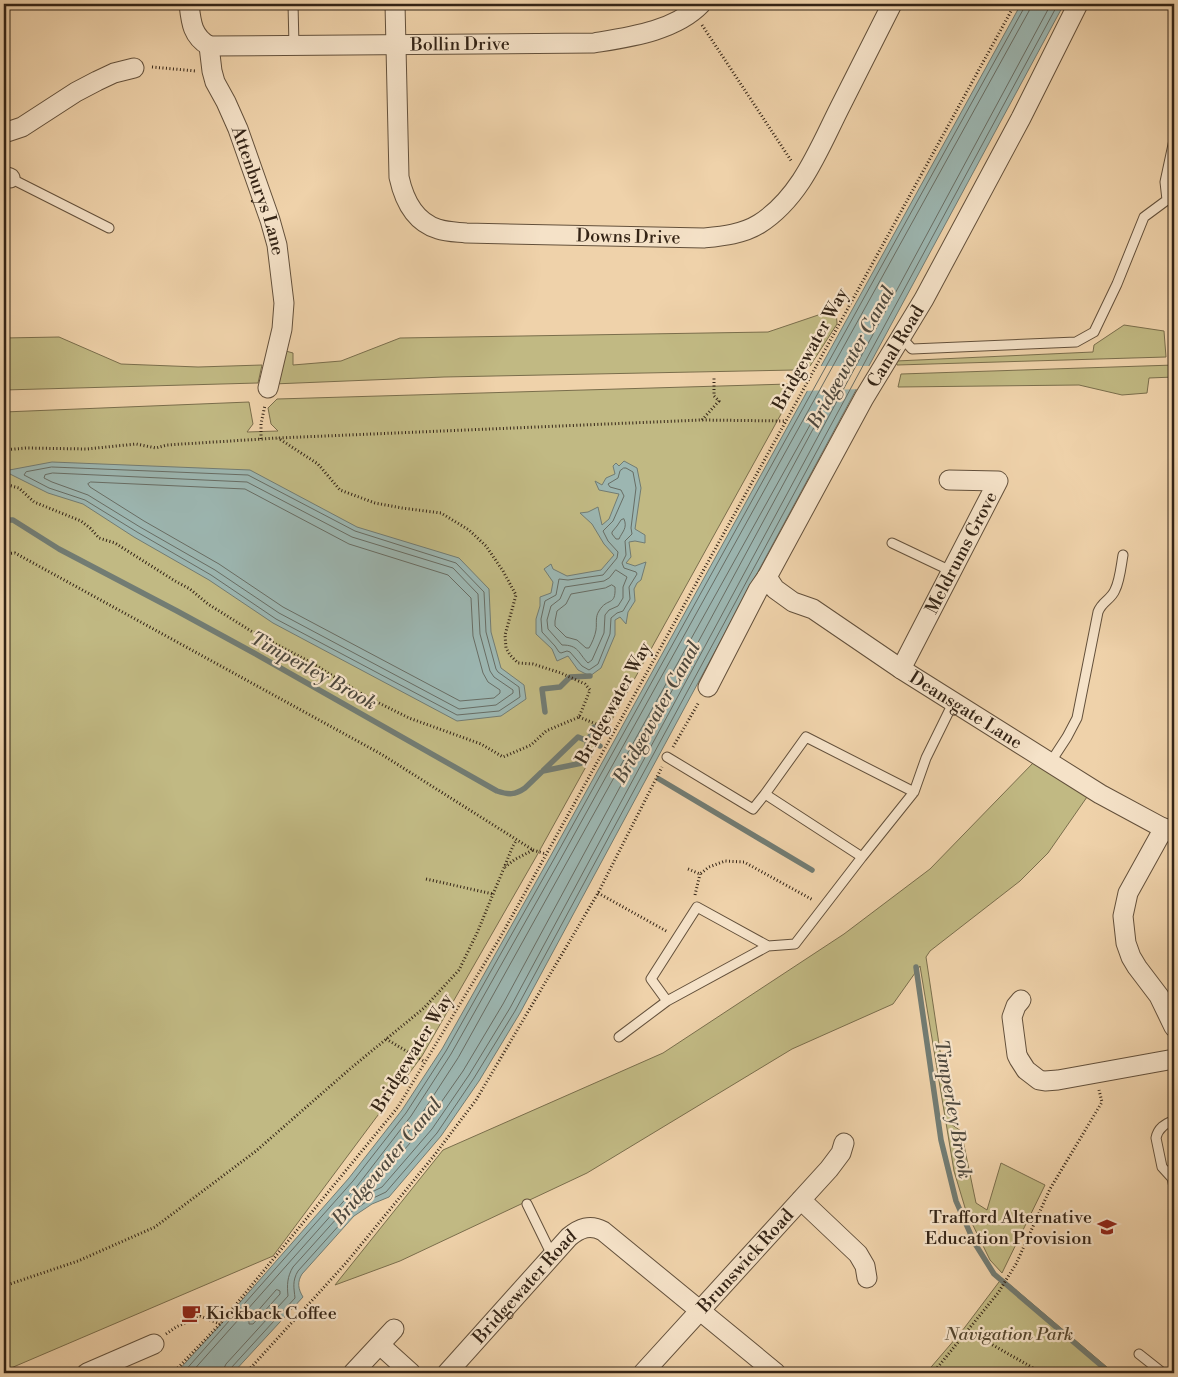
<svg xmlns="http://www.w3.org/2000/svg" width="1178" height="1377" font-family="'Libre Bodoni',serif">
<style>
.green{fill:#c1b983;stroke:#7a6e4c}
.water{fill:#9cb6b1;stroke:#727c73}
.pier{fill:#efd2aa}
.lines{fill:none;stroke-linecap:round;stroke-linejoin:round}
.shore{stroke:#686d64;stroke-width:1}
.stream{stroke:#727c73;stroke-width:5.5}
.service-casing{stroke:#63503b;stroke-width:11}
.minor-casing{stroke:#63503b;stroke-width:21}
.path{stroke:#342416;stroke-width:3;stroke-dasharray:1 2.5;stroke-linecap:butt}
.service{stroke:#f5e2c8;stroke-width:9}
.minor{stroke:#f5e2c8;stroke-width:19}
.labels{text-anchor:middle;stroke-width:4.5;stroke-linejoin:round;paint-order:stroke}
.street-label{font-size:18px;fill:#342416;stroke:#f5e2c8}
.poi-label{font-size:18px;fill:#342416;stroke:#f5e2c8;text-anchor:end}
.park-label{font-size:18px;font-style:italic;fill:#574931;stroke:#f5e2c8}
.water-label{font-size:19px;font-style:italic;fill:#4e483d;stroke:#f5e2c8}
</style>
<rect width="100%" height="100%" fill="#efd2aa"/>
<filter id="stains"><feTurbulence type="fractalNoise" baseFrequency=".004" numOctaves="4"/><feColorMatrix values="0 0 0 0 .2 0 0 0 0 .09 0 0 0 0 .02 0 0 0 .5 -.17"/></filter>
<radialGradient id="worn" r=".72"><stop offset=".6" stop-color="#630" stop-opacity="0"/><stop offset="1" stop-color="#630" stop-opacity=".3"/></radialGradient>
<path class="green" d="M836,309l1,15 -27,42 -15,4 -351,7 -171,7 9,-34 11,3v12l48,-4 59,-23 368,-6z
M1124,325l40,6 2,26 -269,8 -1,-4 197,-9 1,-7z
M59,337l62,27 77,3 64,-2 -4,18 -254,7v-52z
M1174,365v12l-25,1 -2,15 -25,2 -43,-10 -181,2 3,-13z
M789,384l2,12 -255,461 -114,199 -149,200 -269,115v-959l245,-10 4,22 -6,8 31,-1 -7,-7 -3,-16 9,-9z
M1034,762l53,35 -39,56 -28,28 -90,70 -4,6 25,167 10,7 15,72 11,7 14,-47 44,22 -43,88 -12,-13 -24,-49 -12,-40 -34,-205 -27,38 -101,45 -205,124 -187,88 -65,24 108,-135 220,-97 181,-119 86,-65z
M1002,1278l112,95h-188l36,-42z"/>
<path class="water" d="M1021,4h43l-544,1009 -41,68 -38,55 -52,61 -17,7 -18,12 -52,58c-5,8 -4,15 1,23l-70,76h-57l45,-49 128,-146 53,-68 40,-61 108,-192z
M624,461l13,7 4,20 -6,41 10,6v8l-10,-2 -6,1 2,15 -5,6 9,3 11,-4 -5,18 -4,3 -3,6 1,12 -7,11 -2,12 -6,-7 -5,3v15l-14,33 -11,8 -12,-6 -10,-14 -11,5 -5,-12 -16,-15v-15l4,-13v-9l11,-4 2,-11 -9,-13 7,-5 2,5 14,7 34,-6 13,-15 -10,-11 -12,-20 -12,-11 8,-1 10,-5 4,18 7,-6 10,-25 -20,-4 -4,-9 7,4 4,-7 9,-4 -2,-8 3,-3 3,3z
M52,462l198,8 107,57 102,31 30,31 2,43 10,36 23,17 2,14 -25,17 -44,5 -184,-98 -64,-43 -75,-43 -51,-33 -35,-11 -44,-22z"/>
<path class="pier" d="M818,366h53l-12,23 -55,2z"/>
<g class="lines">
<path class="shore" d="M816,415l3,1v2l-316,586 -40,67 -37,53 -48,57h-4l-1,-3 44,-57 41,-63z
M52,467l196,8 107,56 101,32 28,29 2,40 10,37 2,3 21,15 1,10 -21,14 -42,4 -181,-96 -65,-44 -74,-43 -52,-32 -36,-12 -25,-13 2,-3z
M624,468h2l7,4 3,16 -5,40 1,6 -7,7 1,14 -4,8 2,5 12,4 1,2 -8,13 1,12 -7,12 -6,2 -6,5 -1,16 -12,30 -9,6 -7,-4 -12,-14 -3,-1 -6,2 -2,-1 -4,-6 -13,-14 -1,-13 4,-18 11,-6 3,-16 9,1 35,-5 14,-17 1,-6 -10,-11 -5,-10 10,-10 11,-25 -3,-6 -11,-3 -2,-3 10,-6 2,-7z
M53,473l194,9 105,55 101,31 25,26 2,40 10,37 4,6 19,13v3l-17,12 -37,4 -180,-96 -64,-43 -75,-43 -52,-32 -36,-13 -8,-4 1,-3z
M91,482l154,7 104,55 99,31 23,23 2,38 10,37 5,9 12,8v3l-6,5 -34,3 -177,-94 -64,-43 -75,-43 -54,-34 -2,-3z
M624,519c4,9 -2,13 -5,20h-3l-4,-5v-2l5,-6 4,-6z
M616,570l11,7 -4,10v11l-5,8 -9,4 -4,5 -1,18 -12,27 -4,3c-10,-10 -9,-18 -26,-18l-14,-16 -1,-9 4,-14 9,-7 5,-12 39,-6 5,-3z
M612,585l3,2c1,20 -8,10 -16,24 -4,6 -2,12 -3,19 -1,6 -4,13 -7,18h-3l-9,-8 -11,-3 -11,-11v-5l2,-10 9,-7 5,-10 34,-6z
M278,1290l2,1v3l-27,30h-4v-3l27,-31z
M183,1373l170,-192 53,-68 40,-62 108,-192 470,-851 1,-4
M191,1373l167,-188 53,-69 40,-62 108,-192 470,-851 2,-7
M224,1373v-5l2,-4 62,-68c-1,-11 -1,-19 5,-29l54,-60 19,-12 16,-8 50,-58 37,-54 41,-67 541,-1004
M230,1373l1,-5 64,-70c-1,-10 -3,-17 3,-27l53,-59 18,-12 17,-8 51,-59 37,-55 41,-67 543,-1007"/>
<path class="stream" d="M4,520h9l46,29 118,62 77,42 243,138c12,4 18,4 28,-3l53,-51 22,9
M545,712l-3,-23 18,-2 10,-10 20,-1
M543,771l39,-8 6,-22 6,-14 11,4
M659,779l153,91
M916,967l25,173 15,61 18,41 20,32 116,99"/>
<g class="service-casing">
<path id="service" d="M293,4l1,42
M10,178l99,50
M901,337l11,12 164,-7 18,-10 23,-48 27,-67 23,-17 -2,-18 9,-42
M892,543l59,28
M667,757l86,52 12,-15
M1050,763l17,-26 10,-19 21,-106c4,-11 13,-12 17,-22 5,-10 6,-24 8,-35
M914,792l-52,65 -97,-63 41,-57 108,55 12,-34 28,-57
M667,1001l101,-55
M619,1037l48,-36 -16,-22 46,-72 71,39 27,-2 67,-87
M1174,1120c-9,4 -16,8 -18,18l6,29 10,11 2,9
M527,1204l21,43 6,6
M1139,1354l24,19"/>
</g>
<g class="minor-casing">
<g id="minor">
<path d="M189,4c2,18 3,32 20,42"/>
<path id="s1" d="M395,4l4,173c5,23 16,45 39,52 9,3 19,3 28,4l238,5c19,-2 39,-4 55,-14 41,-26 59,-73 80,-115 18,-35 35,-70 53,-105"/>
<path id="s2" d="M209,46l385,-3c36,-6 81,-12 107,-39"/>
<path id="s3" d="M209,46l3,25 3,11 11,20 12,27 32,91 7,25 7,58 -2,26 -14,59"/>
<path d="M4,133l18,-6 54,-35 21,-11 17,-8 20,-5"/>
<path d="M4,176l6,2"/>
<path id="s4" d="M767,577l8,12 18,13 20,7 88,60 199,125 74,40"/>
<path id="s5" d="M901,669l97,-188 -49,-1"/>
<path id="s6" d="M708,687l50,-97 9,-13 97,-179 60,-99 97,-181 57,-114"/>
<path d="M1164,828l-36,65 -5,23 3,27 5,14 6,10 22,29 15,31"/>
<path d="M1021,1000l-5,6 -4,11 5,38 2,4 7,11 13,10 6,1 13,-1 116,-21"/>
<path d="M801,1200l57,54 7,12 2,12"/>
<path d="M380,1345l31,28"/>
<path d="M87,1373l67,-29"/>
<path d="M353,1373l41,-44"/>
<path id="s7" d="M447,1373l122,-136c11,-9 21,-13 34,-6l173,142"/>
<path id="s8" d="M643,1373l186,-204 12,-16 3,-10"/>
</g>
</g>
<path class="path" d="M702,25l90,137
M152,67l44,4
M702,420l17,-19 -5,-5v-18
M261,439v-15l4,-19
M4,450l22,-2 61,1 49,-5 20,4 11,-3 111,-7 423,-18 85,1
M4,484l15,4 15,14 47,19 9,7 9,10 16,5 60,38 15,8 18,15 43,27 61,32 55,34 42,21 72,26 22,13 28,-12 15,-14 33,-14 11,-27 -5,-6 -24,-11 -28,-9 -15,-1 -8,-8 -4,-7 -1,-13 11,-40 -13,-24 -17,-25 -17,-16 -28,-17 -39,-5 -27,-5 -35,-13 -22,-26 -40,-26
M4,554l11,-1 366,201 152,96 -19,10 -9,7
M579,717l34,14
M673,747l26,-45
M533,850l13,4
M688,869l12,5 9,-7 16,-6 19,1 69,38
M426,879l67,15
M598,893l70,39
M695,895l5,-21
M386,1039l39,23
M4,1286l74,-25 77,-34 101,-76 95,-83 73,-60 35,-38 18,-37 36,-87 3,-5
M968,1331l74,42
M166,1334l10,-7 24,-11 20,8
M173,1373l47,-49 178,-217 103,-171 285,-515 229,-417
M246,1373l100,-110 87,-106 43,-57 122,-207 64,-126
M933,1373l65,-80 18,-29 34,-75 52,-87 -3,-12"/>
<use href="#service" class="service"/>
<use href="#minor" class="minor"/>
</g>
<defs>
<g id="school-bare" transform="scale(1.5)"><path d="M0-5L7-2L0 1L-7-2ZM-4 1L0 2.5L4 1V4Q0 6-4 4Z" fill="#8f2418" stroke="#f5e2c8" stroke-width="2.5" paint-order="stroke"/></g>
<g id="cafe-bare" transform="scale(1.5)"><path d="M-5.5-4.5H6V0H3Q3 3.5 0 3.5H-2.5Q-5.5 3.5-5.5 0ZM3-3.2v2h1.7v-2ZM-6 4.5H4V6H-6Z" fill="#8f2418" stroke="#f5e2c8" stroke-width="2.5" paint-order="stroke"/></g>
</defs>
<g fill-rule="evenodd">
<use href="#school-bare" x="1107" y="1227"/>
<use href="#cafe-bare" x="191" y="1313"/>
</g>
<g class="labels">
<g class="street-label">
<text dy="6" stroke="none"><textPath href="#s2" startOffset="251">Bollin Drive</textPath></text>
<text dy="6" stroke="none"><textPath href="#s3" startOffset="154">Attenburys Lane</textPath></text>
<text dy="6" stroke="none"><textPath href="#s1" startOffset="432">Downs Drive</textPath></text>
<text dy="6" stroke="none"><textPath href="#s6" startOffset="389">Canal Road</textPath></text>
<text transform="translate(810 349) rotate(-61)" y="6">Bridgewater Way</text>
<text dy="6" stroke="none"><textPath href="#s5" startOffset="131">Meldrums Grove</textPath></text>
<text transform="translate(613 703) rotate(-61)" y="6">Bridgewater Way</text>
<text dy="6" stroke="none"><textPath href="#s4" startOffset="241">Deansgate Lane</textPath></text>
<text transform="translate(412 1053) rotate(-58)" y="6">Bridgewater Way</text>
<text dy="6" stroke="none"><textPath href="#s8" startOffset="152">Brunswick Road</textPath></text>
<text dy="6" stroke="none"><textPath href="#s7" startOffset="116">Bridgewater Road</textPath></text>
</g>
<g class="poi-label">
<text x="1092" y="1223">Trafford Alternative<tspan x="1092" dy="21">Education Provision</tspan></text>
<text x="206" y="1319" text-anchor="start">Kickback Coffee</text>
</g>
<g class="park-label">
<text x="1009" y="1340">Navigation Park</text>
</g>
<g class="water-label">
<text transform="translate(850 357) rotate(-61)" y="7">Bridgewater Canal</text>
<text transform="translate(314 670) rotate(29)" y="7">Timperley Brook</text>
<text transform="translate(656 712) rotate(-61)" y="7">Bridgewater Canal</text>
<text transform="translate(954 1109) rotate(80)" y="7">Timperley Brook</text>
<text transform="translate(386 1161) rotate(-50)" y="7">Bridgewater Canal</text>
</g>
</g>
<rect width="1178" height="1377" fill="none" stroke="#efd2aa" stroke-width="20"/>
<rect x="5" y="5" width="1168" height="1367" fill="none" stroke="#342416" stroke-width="2.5"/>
<rect x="10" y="10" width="1158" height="1357" fill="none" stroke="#342416"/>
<rect width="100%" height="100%" filter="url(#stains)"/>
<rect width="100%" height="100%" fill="url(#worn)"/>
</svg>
